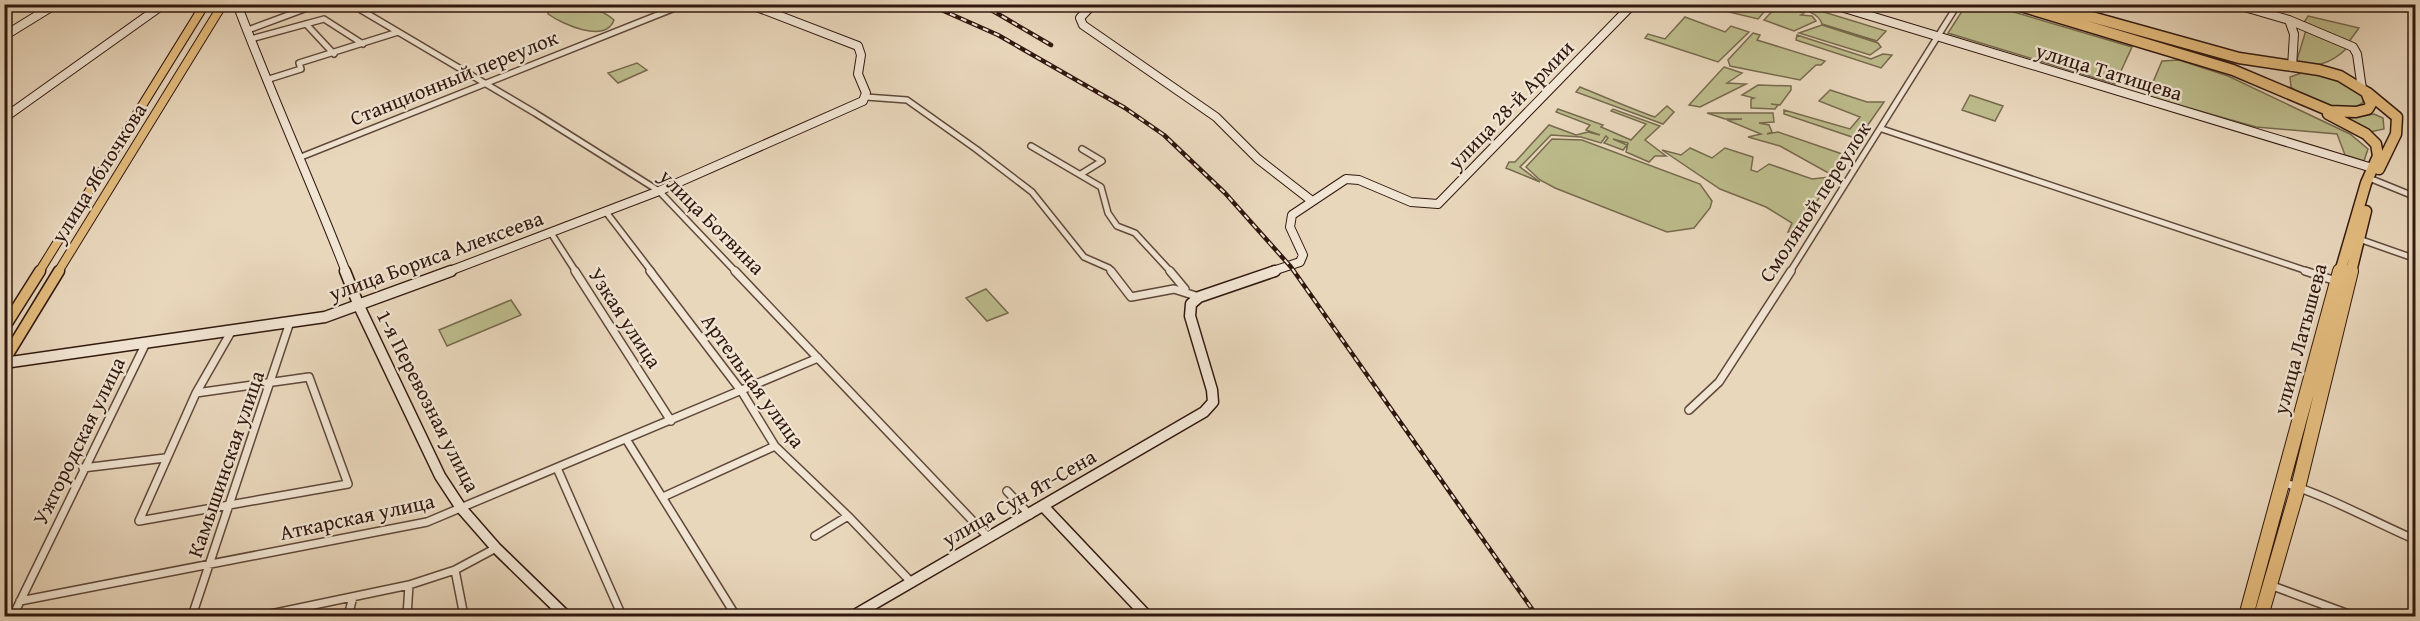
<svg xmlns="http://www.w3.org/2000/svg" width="2420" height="621" font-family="'Gentium Book Plus',serif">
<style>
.green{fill:#bdbc8c;stroke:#776a4e;stroke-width:1.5}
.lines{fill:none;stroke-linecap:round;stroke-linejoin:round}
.street-far1-casing{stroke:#5f483a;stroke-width:8}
.street-casing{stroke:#5f483a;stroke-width:10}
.secondary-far1-casing{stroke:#31180f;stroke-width:10}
.secondary-casing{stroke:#31180f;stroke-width:13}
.primary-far1-casing{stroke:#31180f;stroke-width:10}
.primary-casing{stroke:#31180f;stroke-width:13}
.highway-far1-casing{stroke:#31180f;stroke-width:13}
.highway-casing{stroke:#31180f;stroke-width:16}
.street-far1{stroke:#f1e5d3;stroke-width:5}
.street{stroke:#f1e5d3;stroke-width:7}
.secondary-far1{stroke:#f1e5d3;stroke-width:8}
.secondary{stroke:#f1e5d3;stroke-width:10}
.primary-far1{stroke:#e4bc7e;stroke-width:8}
.primary{stroke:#e4bc7e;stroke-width:10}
.highway-far1{stroke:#e4bc7e;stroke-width:10}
.highway{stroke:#e4bc7e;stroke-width:14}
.rail-casing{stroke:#31180f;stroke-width:4.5}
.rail{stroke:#f1e5d3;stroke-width:2;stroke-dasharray:6;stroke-linecap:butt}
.labels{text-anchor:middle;stroke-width:4.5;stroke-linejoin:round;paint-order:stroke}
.street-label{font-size:21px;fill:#31180f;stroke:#f1e5d3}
</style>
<rect width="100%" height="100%" fill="#e9d7bc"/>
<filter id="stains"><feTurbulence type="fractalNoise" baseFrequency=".00333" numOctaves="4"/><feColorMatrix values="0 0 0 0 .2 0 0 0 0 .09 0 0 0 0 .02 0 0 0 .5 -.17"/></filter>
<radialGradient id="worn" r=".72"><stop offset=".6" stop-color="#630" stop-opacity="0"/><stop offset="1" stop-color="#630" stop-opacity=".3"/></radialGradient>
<path class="green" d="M1747,4l23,1 -12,14 -41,-10z
M559,5c19,-1 40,2 55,15 -9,24 -52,4 -66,-6l1,-4z
M1778,5l26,8 -3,2 11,1 4,5 -22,10 -30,-11z
M1783,5h18l85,26 -9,10 -55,-17c-4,-14 -27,-16 -39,-19z
M1966,5h24l142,42 -17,37 -167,-51z
M2308,16l51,12 -11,15 -45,-19z
M1685,17l40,15 6,-6 18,6 -31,30 -73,-24 3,-4 17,5z
M1822,25l56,18 3,4 -11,8 -71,-22z
M2306,30l41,18c-14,14 -31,21 -51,15z
M1753,33l7,2 -3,5 68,21 -4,4h-5l-16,15 -70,-14 -2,-6z
M1797,35l74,24 12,-5 9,1 -11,13 -85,-28z
M2179,60l49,16 122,58 18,15 -4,12 -19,-6 -8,-21 -81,-7 -109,-31 15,-35z
M637,63l10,7 -29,13 -10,-10z
M1724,67l18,6 -15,10 19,1 -46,23 -11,-2z
M2304,72l36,8 23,16v6c-14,16 -59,-2 -72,-15l-1,-10z
M1758,85l33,1v4l-11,15 -9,-1 7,1 -3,4 -24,-1v-9l3,-1 -12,-3z
M1580,87c25,10 49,21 75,30l12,-11 7,6 -11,12 -87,-32z
M1830,90l37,12h17l-26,37 -74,-25v-4l66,19 10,-12 -41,-16z
M1970,95l33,11 -8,15 -33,-11z
M1558,109l45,16 -2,2 30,13 15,-16 -35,-13 2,-2 47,17 -15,14 21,16h-11l-6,6 -23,-10 2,-9 -15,-4 14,6 -4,5 -19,-7 4,-5 -2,-2 -5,7 -20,-6 -30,-2 -31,32 20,15 -34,-14 3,-6h6l34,-37 27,10 12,-3 12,3 -14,-5 4,-5 -34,-13z
M1707,113h66l1,9 -15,1 10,2 3,7 -5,2 11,-2 67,23 -13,20 -52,-29 -32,-9 13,-3 -34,-14 15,-1h-17z
M2374,114l9,4 1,11 -14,3 -33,-17 21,2z
M1552,139l30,1 118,44 12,17 -2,7 -16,20 -27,4 -112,-44 -15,-8 -14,-13z
M1690,148l22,10 13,-10 28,9 -2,13 6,2 12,-8 43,15 18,-2 -6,3 1,9 -27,41 -10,2 4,-9 -26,-16 -46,-18 -58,-39 19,5z
M986,289l22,24 -21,8 -21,-23z
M511,300l10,15 -74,31 -8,-16z"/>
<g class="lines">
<g class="street-far1-casing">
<path id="street-far1" d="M351,4l184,109 124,78 77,81
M306,24l28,30
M248,30l70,-26
M251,39l73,-20 39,25
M266,80l35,-11 -2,-6 99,-31
M866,97l41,3 69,49 56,43 52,65 25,11 3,4
M1882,129l428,143
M1031,146l70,41 7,26 9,13 18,7 36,39
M301,157l384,-153
M1081,174l21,-13 -20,-12
M2374,180l42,17
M606,212l46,60
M551,233l25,39
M2359,239l57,20
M1790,272l168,-268"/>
</g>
<g class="street-casing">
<path id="street" d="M575,271l96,150
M650,271l92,121 33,54 73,70 64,67
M735,271l254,267
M1111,271l20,26 43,-8 25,8
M1170,271l15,18
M2305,271l31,10
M309,377l39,107 -209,37 57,-128z
M196,393l35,-61
M1689,410l30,-28 72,-111
M626,439l110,177
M83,468l82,-10
M557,468l65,148
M2282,482c46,14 90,39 134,58
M1007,491l23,24
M663,497l112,-51
M815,536l33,-20
M455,570l9,46
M2270,585l84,31
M20,601l407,-79 391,-164
M13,616l132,-271
M192,616l98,-294
M261,616l148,-31 46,-15 41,-22
M348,616l5,-19
M407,616l2,-31"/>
</g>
<g class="secondary-far1-casing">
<path id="secondary-far1" d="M237,4c34,90 74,178 109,268
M1093,4l-13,14 3,7 133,92 42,42 54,42
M1831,4l548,166
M2234,4l55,16 64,27 4,7 5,35
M2289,20l5,14 -2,33
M4,36l52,-32
M4,118l160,-114
M447,272l212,-81 204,-90 3,-8 -8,-19 3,-19 -3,-9 -109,-42
M1270,272l30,-10 3,-7 -13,-28 2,-12 54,-36 13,1 52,22 27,2 195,-200"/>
</g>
<g class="secondary-casing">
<path id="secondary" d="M345,271l14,35 81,170 21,32 35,40 70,68
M4,363l321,-46 126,-46
M1044,507l103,109
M853,616l351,-204 9,-10 -1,-12 -22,-74 1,-12 8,-7 76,-26"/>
</g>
<g class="primary-far1-casing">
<path id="primary-far1" d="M39,272l166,-268
M58,272l165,-268"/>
</g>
<g class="primary-casing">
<path id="primary" d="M4,328l36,-57
M4,361l55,-90"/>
</g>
<g class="highway-far1-casing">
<path id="highway-far1" d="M2014,4l219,66 97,41 26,1 12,-3 3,-5 -5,-12 -26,-16 -21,-6 -80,-12 -194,-54
M2368,93l29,24 -1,17 -17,35
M2328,114l38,20 10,10 2,12 -12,27 -26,89
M2351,272l15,-61"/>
</g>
<g class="highway-casing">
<path id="highway" d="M2246,616l94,-345
M2261,616l37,-128 53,-217"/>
</g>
<use href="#street-far1" class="street-far1"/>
<use href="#street" class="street"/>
<use href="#secondary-far1" class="secondary-far1"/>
<use href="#secondary" class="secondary"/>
<use href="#primary-far1" class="primary-far1"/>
<use href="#primary" class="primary"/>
<use href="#highway-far1" class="highway-far1"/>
<use href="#highway" class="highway"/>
<g class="rail-casing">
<path id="rail" d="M928,4l70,31 127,73 39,27 61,58 66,74 246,349
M981,4l70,41"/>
</g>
<use href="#rail" class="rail"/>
</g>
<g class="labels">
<g class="street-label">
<text transform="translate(2109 72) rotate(17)" y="7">улица Татищева</text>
<text transform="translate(454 78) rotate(-22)" y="7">Станционный переулок</text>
<text transform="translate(1511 105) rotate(-46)" y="7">улица 28-й Армии</text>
<text transform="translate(99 173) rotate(-58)" y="7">улица Яблочкова</text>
<text transform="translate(1815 202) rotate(-57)" y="7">Смоляной переулок</text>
<text transform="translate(712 222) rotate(45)" y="7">улица Ботвина</text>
<text transform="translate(436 256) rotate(-20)" y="7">улица Бориса Алексеева</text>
<text transform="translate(625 318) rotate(57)" y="7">Узкая улица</text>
<text transform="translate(2300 339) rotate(-75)" y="7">улица Латышева</text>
<text transform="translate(753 381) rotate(54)" y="7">Артельная улица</text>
<text transform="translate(428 401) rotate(63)" y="7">1-я Перевозная улица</text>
<text transform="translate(79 441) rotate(-64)" y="7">Ужгородская улица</text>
<text transform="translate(226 464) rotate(-71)" y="7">Камышинская улица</text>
<text transform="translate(1019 498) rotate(-30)" y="7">улица Сун Ят-Сена</text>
<text transform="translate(357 517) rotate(-12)" y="7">Аткарская улица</text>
</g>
</g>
<rect width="2420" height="621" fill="none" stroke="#e9d7bc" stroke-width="24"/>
<rect x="6" y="6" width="2408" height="609" fill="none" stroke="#31180f" stroke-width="3"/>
<rect x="12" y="12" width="2396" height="597" fill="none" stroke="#31180f" stroke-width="1.5"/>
<rect width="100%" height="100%" filter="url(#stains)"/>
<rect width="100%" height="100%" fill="url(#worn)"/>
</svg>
